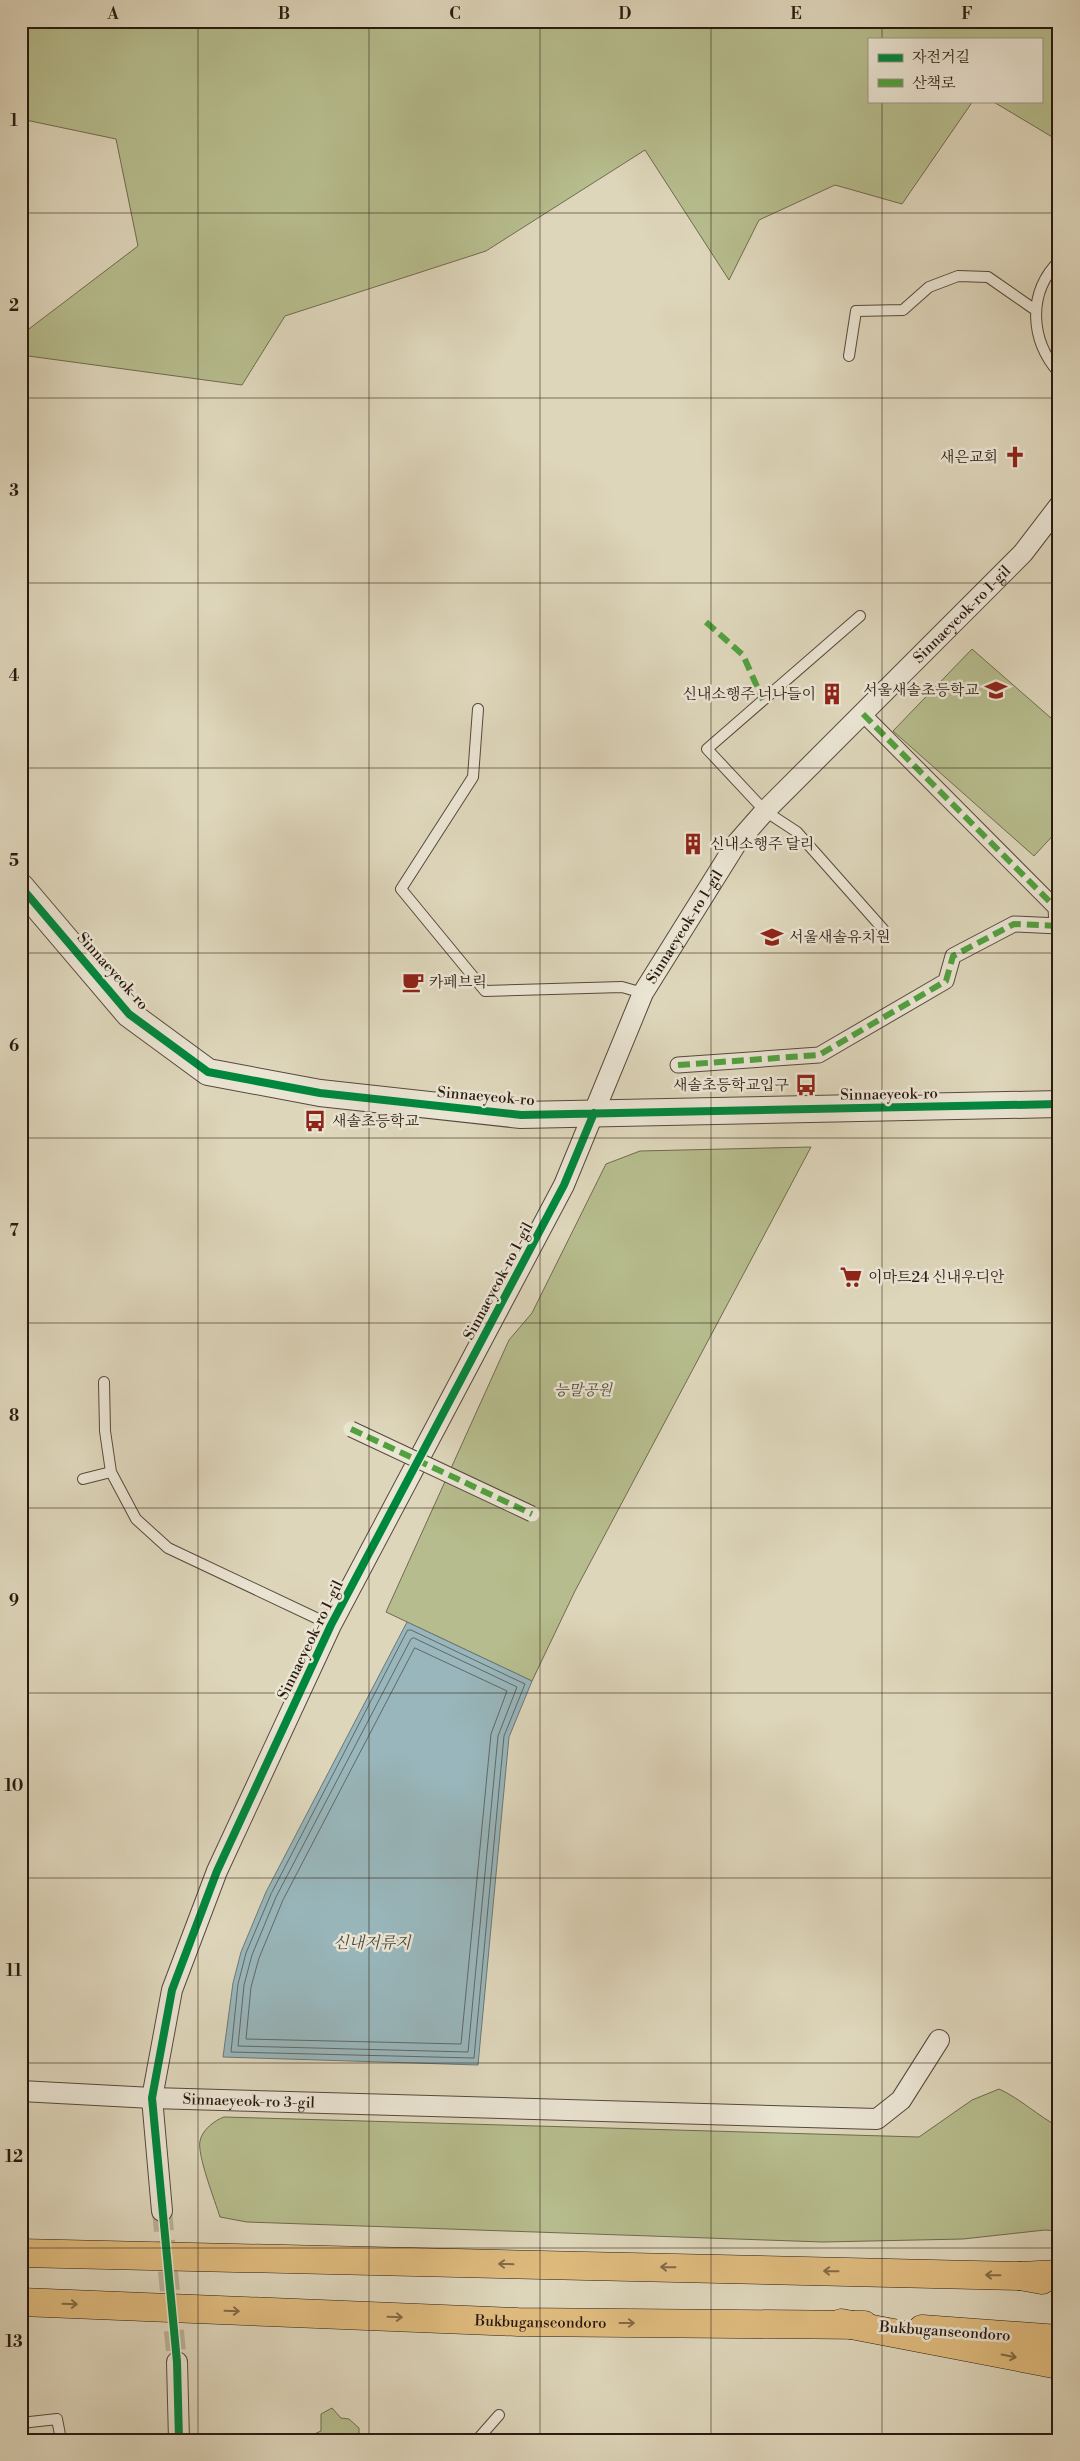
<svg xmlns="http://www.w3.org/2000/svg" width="1080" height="2461" font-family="'Libre Bodoni','Noto Serif KR',serif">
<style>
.green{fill:#b6bc8d;stroke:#706b4e}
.water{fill:#98b6bb;stroke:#6c7877}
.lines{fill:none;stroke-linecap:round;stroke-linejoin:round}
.shore{stroke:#616866;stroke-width:1}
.minor-tunnel{stroke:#bab099;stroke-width:20;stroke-dasharray:20 10;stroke-linecap:butt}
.service-casing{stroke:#57493b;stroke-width:12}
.pedestrian-casing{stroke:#57493b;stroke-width:17}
.minor-casing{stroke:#57493b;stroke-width:22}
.tertiary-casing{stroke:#57493b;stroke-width:28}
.trunk-casing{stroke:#2a1a10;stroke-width:29}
.motorway-casing{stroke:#2a1a10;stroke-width:29}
.service{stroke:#eae4d3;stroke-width:10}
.pedestrian{stroke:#eae4d3;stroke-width:15}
.minor{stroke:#eae4d3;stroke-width:20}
.tertiary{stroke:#eae4d3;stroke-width:26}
.trunk{stroke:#dfbb7e;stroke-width:28}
.motorway{stroke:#dfbb7e;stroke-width:28}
.pedestrian-bridge-casing{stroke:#57493b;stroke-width:17;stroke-linecap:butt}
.pedestrian-bridge{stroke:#eae4d3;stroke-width:15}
.quiet{stroke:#51a13f;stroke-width:6;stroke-dasharray:12 6;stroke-linecap:butt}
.cycleway-casing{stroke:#eae4d3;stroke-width:11}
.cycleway{stroke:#00873e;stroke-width:8}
.oneway{stroke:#846a47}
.grid{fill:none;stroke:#2a1a10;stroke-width:1;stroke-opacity:0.55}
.labels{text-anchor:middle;stroke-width:5;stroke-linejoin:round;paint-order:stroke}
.poi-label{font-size:15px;fill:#2a1a10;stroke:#eae4d3;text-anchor:start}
.street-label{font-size:15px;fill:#2a1a10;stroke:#eae4d3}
.park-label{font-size:15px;font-style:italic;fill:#544b36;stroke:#eae4d3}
.water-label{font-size:16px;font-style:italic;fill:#4b4943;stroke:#eae4d3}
.neatline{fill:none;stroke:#2a1a10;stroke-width:2}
.grid-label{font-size:16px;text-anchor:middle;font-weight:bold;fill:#2a1a10}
</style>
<rect width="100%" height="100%" fill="#ded6bb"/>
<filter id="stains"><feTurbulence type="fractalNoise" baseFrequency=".004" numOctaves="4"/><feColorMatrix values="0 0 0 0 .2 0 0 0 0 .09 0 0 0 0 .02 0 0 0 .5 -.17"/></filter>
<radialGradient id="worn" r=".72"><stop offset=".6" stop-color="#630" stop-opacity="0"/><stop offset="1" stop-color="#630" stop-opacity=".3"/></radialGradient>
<path class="green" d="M21,21h1038v120l-67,-40h49v-62h-172v62h104l-71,103 -67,-19 -76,35 -30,60 -84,-130 -159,101 -201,65 -43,69 -221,-30v-20l117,-89 -22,-107 -95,-20z
M972,649l87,76v104l-25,27 -141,-125z
M811,1147l-236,444 -43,90 -146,-69 123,-272 23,-27 74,-149 34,-13z
M999,2089c22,10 39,27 60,38v104l-14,-1 -82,9 -140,3 -576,-20 -27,-5c-5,-16 -23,-62 -20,-76 2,-11 15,-21 24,-24l695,20 53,-37z
M332,2408l9,10 8,1 10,9v12h-68l9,-5 3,4 18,-8v-17z"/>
<path class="water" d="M407,1622l125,59 -23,56 -31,328 -255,-8 10,-74 8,-31 25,-60z"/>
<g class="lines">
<path class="shore" d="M408,1630h3l114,54 -21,52 -30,322 -243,-6 7,-68 8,-31 25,-59z
M414,1638l103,49 -19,49 -30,316 -230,-6 6,-61 8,-30 24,-58 135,-258z
M415,1648l92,43 -16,43 -30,310 -215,-5 5,-52 8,-29 24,-58z"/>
<path class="minor-tunnel" d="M162,2211l15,151"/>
<g class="service-casing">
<path id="service" d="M1059,261c-32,32 -29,79 0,112
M849,356l7,-45 47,-1 26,-23 29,-11 30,1 46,32
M860,616l-153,133 58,62 32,21 86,97
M478,709l-5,68 -72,112 84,102 137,-4 21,6
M104,1382l1,49 6,41 25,47 32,29 163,77
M83,1479l28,-7
M21,2423l36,-4 4,21
M477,2440l22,-25"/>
</g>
<g class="pedestrian-casing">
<path id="pedestrian" d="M863,714l193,194 1,18
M678,1065l141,-10 127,-74 7,-25 61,-32 45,2"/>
</g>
<g class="minor-casing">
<g id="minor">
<path id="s1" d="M21,2091l131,7 725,21 24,-19 38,-60"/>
<path id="s2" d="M162,2211l-10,-113 20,-108 45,-119 114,-246 233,-440 79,-192 93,-149 29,-33 258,-258 36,-47"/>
<path d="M177,2362l2,78"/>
</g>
</g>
<g class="tertiary-casing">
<path id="tertiary" d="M21,887l108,127 79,58 112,21 201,22 538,-11"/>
</g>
<g class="trunk-casing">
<g id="trunk">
<path d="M21,2253l999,23 22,4"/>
<path id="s3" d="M21,2302l497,20 346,3"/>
<path d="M922,2329l137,10"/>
</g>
</g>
<g class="motorway-casing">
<path id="motorway" d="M1020,2276l39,-2
M841,2323l218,42"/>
</g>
<use href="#service" class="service"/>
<use href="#pedestrian" class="pedestrian"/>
<use href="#minor" class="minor"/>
<use href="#tertiary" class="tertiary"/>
<use href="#trunk" class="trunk"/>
<use href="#motorway" class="motorway"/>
<g class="pedestrian-bridge-casing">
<path id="pedestrian-bridge" d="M351,1429l181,85"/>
</g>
<use href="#pedestrian-bridge" class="pedestrian-bridge"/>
<path class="quiet" d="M706,622l37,33 20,45
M863,714l193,194 1,18
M678,1065l141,-10 127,-74 7,-25 61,-32 45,2
M351,1429l181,85"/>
<g class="cycleway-casing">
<path id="cycleway" d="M21,887l108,127 79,58 112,21 201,22 538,-11
M179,2440l-2,-78 -25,-264 20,-108 45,-119 114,-246 233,-440 30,-72"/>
</g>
<use href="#cycleway" class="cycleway"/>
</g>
<defs><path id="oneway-shaft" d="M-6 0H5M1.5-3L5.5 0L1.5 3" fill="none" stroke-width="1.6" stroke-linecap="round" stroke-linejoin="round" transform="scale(1.25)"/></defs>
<g class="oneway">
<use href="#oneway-shaft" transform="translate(506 2264) rotate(-179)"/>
<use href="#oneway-shaft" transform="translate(668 2267) rotate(-179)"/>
<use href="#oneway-shaft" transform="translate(831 2271) rotate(-179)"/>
<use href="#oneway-shaft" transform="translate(993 2275) rotate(-179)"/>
<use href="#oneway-shaft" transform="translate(70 2304) rotate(2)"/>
<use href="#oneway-shaft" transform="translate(232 2311) rotate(2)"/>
<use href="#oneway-shaft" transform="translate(395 2317) rotate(2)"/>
<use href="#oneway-shaft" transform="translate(627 2323)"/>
<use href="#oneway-shaft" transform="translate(1009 2356) rotate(11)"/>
</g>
<path class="grid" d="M198,21v2419M369,21v2419M540,21v2419M711,21v2419M882,21v18M882,101v2339M21,213h1038M21,398h1038M21,583h1038M21,768h1038M21,953h1038M21,1138h1038M21,1323h1038M21,1508h1038M21,1693h1038M21,1878h1038M21,2063h1038M21,2248h1038"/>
<defs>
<g id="church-bare" transform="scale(1.725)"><path d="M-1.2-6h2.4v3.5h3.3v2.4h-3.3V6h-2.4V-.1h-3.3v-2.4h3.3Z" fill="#8f2418" stroke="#eae4d3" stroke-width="2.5" paint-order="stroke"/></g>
<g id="school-bare" transform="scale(1.725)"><path d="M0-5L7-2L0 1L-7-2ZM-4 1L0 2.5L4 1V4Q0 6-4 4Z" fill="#8f2418" stroke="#eae4d3" stroke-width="2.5" paint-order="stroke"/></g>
<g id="building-bare" transform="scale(1.725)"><path d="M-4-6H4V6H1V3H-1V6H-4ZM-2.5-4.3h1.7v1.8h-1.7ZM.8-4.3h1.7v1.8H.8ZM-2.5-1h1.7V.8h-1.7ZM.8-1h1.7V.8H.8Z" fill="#8f2418" stroke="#eae4d3" stroke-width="2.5" paint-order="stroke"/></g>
<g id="cafe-bare" transform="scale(1.725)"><path d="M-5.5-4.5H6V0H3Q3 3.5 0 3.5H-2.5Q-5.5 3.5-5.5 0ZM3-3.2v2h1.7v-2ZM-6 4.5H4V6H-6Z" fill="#8f2418" stroke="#eae4d3" stroke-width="2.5" paint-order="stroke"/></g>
<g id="bus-bare" transform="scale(1.725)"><path d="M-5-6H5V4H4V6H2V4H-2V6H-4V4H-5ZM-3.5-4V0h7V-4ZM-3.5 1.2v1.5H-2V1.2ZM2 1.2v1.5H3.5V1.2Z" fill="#8f2418" stroke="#eae4d3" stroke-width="2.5" paint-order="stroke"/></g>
<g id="supermarket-bare" transform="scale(1.725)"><path d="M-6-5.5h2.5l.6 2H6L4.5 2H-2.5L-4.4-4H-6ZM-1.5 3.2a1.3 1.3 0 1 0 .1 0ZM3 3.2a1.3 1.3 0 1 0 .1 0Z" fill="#8f2418" stroke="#eae4d3" stroke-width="2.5" paint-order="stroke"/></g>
</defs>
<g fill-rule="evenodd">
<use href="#church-bare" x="1015" y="457"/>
<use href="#school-bare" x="996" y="690"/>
<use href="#building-bare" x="832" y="694"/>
<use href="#building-bare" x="693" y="844"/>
<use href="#school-bare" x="772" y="937"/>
<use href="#cafe-bare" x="413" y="982"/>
<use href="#bus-bare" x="806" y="1085"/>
<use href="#bus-bare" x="315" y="1121"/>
<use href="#supermarket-bare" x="851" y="1277"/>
</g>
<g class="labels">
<g class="poi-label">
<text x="998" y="462" text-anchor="end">새은교회</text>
<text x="979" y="695" text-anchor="end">서울새솔초등학교</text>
<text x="816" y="699" text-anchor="end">신내소행주 너나들이</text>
<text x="710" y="849">신내소행주 달리</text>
<text x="789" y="942">서울새솔유치원</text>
<text x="429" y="987">카페브릭</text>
<text x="789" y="1090" text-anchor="end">새솔초등학교입구</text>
<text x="332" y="1126">새솔초등학교</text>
<text x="868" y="1282">이마트24 신내우디안</text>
</g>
<g class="street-label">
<text dy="5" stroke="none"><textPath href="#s2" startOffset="1825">Sinnaeyeok-ro 1-gil</textPath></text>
<text dy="5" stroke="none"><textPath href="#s2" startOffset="1405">Sinnaeyeok-ro 1-gil</textPath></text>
<text transform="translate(113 971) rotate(48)" y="5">Sinnaeyeok-ro</text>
<text transform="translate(889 1094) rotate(-1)" y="5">Sinnaeyeok-ro</text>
<text transform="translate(486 1096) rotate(5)" y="5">Sinnaeyeok-ro</text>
<text transform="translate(498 1281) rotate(-62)" y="5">Sinnaeyeok-ro 1-gil</text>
<text transform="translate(310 1640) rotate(-64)" y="5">Sinnaeyeok-ro 1-gil</text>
<text dy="5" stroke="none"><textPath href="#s1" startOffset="228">Sinnaeyeok-ro 3-gil</textPath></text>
<text dy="5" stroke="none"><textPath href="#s3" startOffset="520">Bukbuganseondoro</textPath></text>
<text transform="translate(945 2331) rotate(4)" y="5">Bukbuganseondoro</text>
</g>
<g class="park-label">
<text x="583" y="1395">능말공원</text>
</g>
<g class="water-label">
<text x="372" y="1948">신내저류지</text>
</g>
</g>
<rect width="1080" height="2461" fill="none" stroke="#ded6bb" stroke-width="55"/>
<rect x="868" y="38" width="175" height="65" fill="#eae4d3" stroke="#9d9385"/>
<rect x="878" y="54" width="25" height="8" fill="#00873e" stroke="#9d9385"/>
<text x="912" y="62" font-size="15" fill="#2a1a10">자전거길</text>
<rect x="878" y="79" width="25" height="8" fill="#51a13f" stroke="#9d9385"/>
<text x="912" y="88" font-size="15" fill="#2a1a10">산책로</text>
<rect x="28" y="28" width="1024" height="2406" class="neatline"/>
<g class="grid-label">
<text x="113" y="19">A</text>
<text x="284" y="19">B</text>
<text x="455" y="19">C</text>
<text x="625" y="19">D</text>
<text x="796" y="19">E</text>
<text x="967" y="19">F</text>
<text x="14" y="126">1</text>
<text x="14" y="311">2</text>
<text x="14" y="496">3</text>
<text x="14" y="681">4</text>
<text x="14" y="866">5</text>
<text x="14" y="1051">6</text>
<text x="14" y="1236">7</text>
<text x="14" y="1421">8</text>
<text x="14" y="1606">9</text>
<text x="14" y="1791">10</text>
<text x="14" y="1976">11</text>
<text x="14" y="2162">12</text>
<text x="14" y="2347">13</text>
</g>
<rect width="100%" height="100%" filter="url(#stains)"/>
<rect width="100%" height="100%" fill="url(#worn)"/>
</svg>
